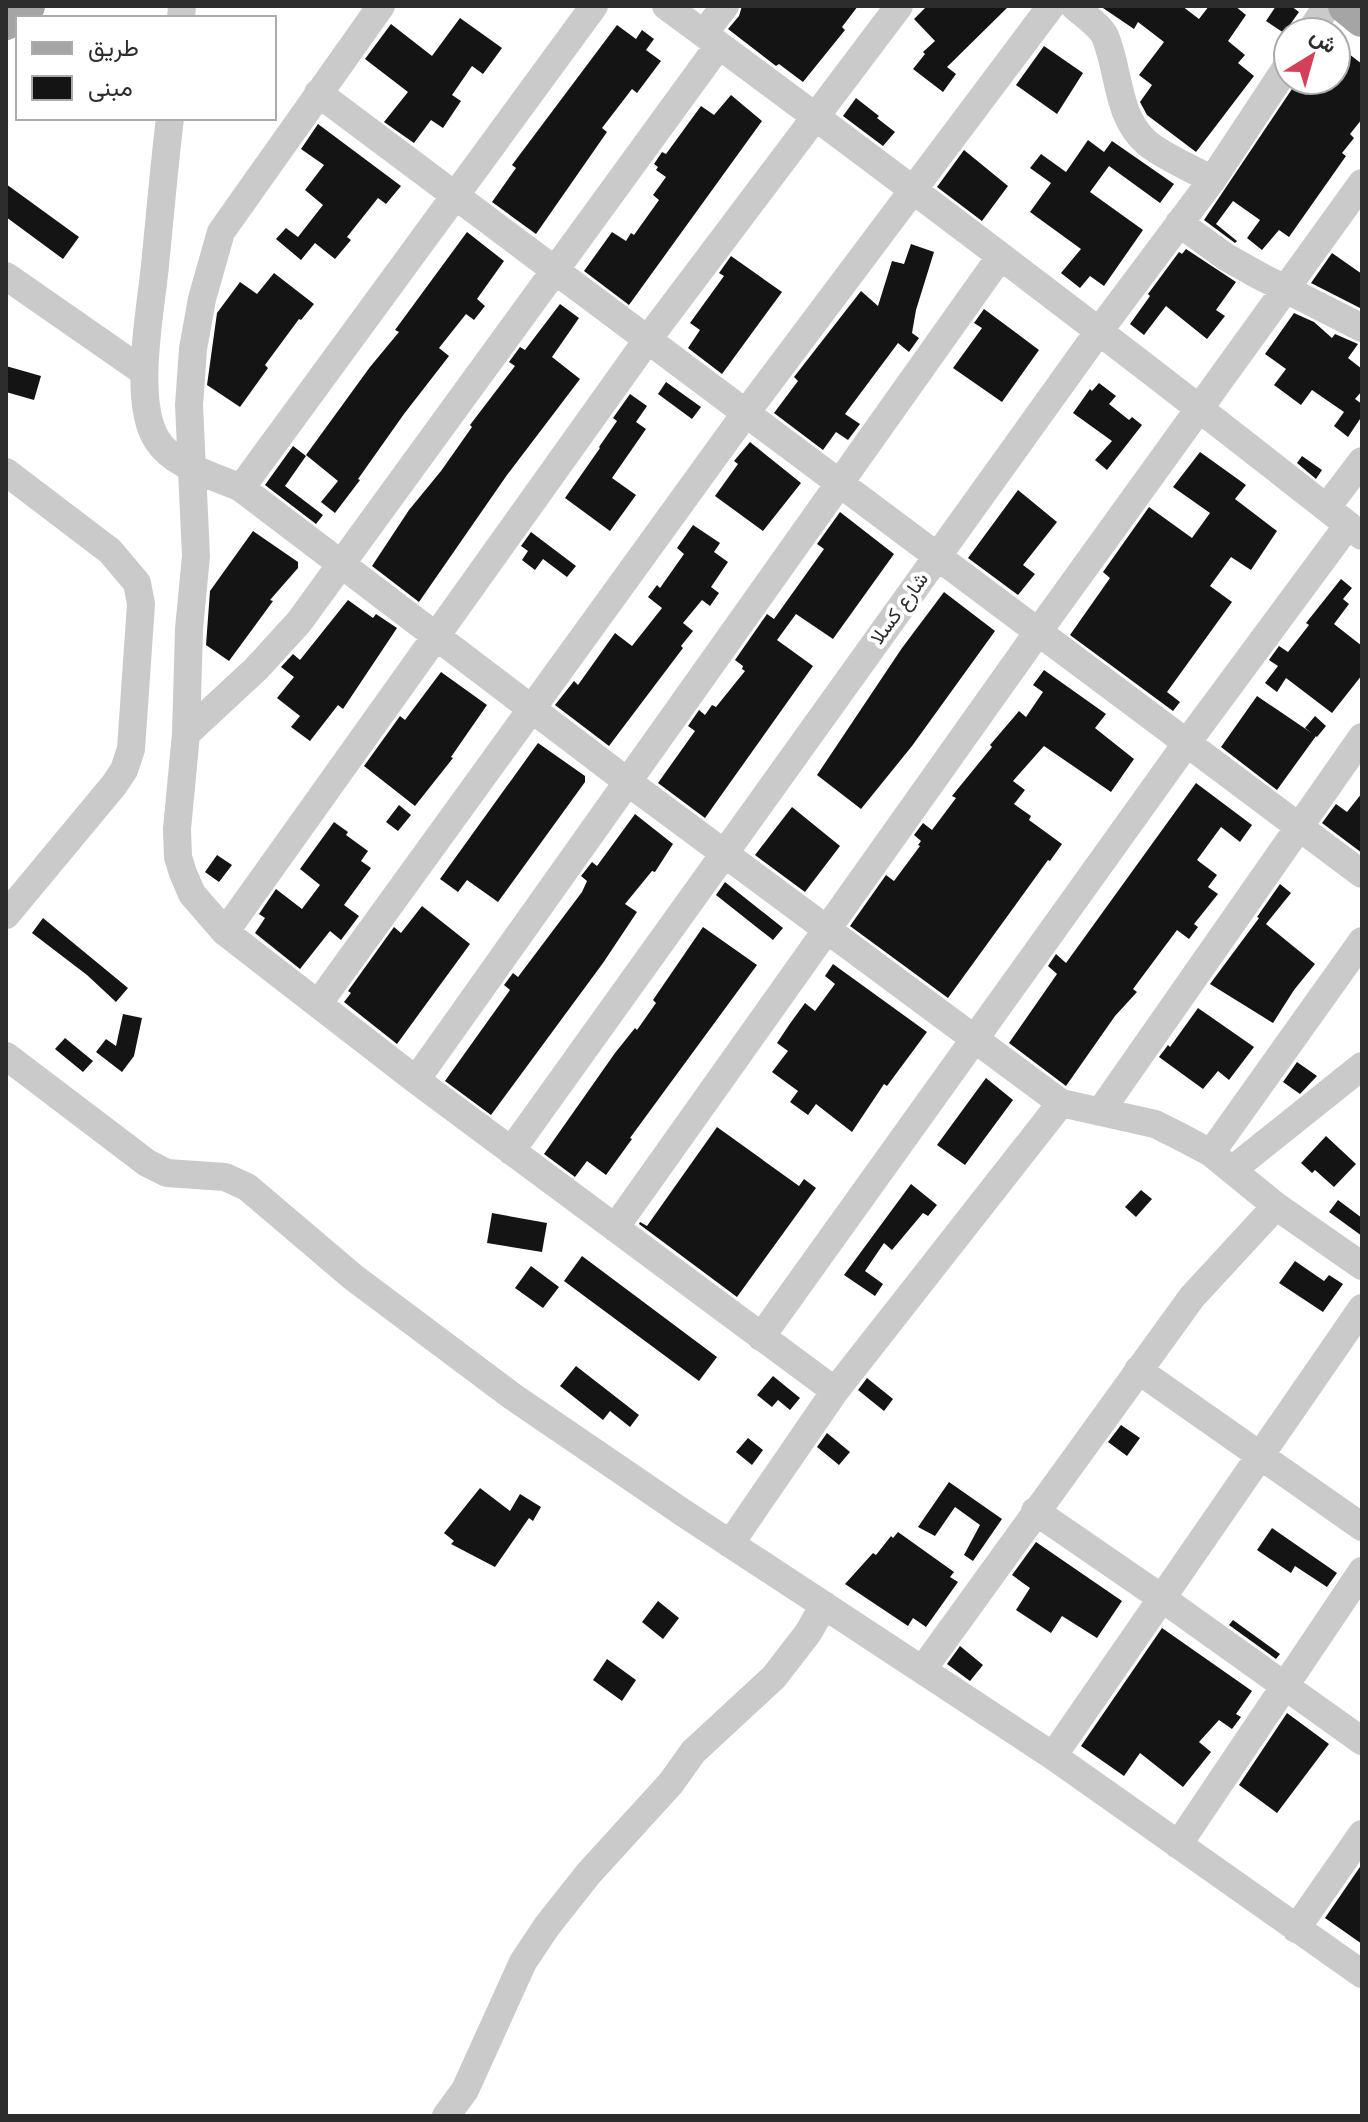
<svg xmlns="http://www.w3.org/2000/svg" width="1368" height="2122" font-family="'Golos Text',Vazirmatn,sans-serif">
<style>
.building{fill:#141414}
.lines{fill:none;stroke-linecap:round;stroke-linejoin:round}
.minor{stroke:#cacaca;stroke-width:28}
.major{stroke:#a5a5a5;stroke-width:36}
.labels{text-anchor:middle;stroke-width:8;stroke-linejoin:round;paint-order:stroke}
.street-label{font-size:20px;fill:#2d2d2d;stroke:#fff}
</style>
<rect width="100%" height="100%" fill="#fff"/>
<path class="building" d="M742,6h116l-16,21 3,3 -42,52 -24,-18 -3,2 -48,-37 11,-13z
M927,6h82l-62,61 9,7 -13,18 -30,-23 12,-15 -2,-2 12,-11 -21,-22z
M1100,6h82l17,13 10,-13h26l11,9 -18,26 17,14 -7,8 16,13 -58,76 -49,-37 -7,-13 12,-17 -13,-10 25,-33 -26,-20 -4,7z
M1276,6h15l8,6 -15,21 -18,-12z
M460,18l42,30 -19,26 -11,-8 -20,29 9,6 -18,27 -12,-8 -17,23 -30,-21 24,-30 -43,-33 26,-35 41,32z
M617,25l19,14 6,-9 12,9 -8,11 15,11 -24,32 -5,-4 -30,39 5,4 -71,102 -44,-32 24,-34 -4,-3z
M1336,44l26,20v55l-12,15 4,4 -12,15 4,3 -57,81 -10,-7 -17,20 -15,-12 13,-18 -27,-19 -17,23 21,17 -2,2 -31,-23 94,-140h38z
M1044,46l39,27 -26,41 -41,-29z
M731,95l31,26 -133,184 -45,-34 28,-39 14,9 5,-8 3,2 25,-35 -6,-5 13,-18 -10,-7 2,-3 -4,-3 8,-12 4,2 35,-48 13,9z
M856,98l23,18 -2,2 18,14 -12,14 -40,-30z
M318,124l83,62 -15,18 -8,-6 -31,39 4,3 -16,19 -20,-16 -14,17 -25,-21 10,-11 12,9 25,-32 -18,-15 19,-25 -23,-16z
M1088,140l16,12 8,-11 62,43 -14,19 -51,-37 -19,26 53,38 -39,56 -14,-10 -10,12 -19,-15 20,-24 -51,-37 21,-29 -21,-15 11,-14 25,18z
M964,150l44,36 -26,35 -45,-34z
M6,184l73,53 -16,22 -57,-42z
M467,232l37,29 -27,38 8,7 -11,14 -8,-6 -27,34 10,8 -45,58 -46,65 2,1 -25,33 -14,-11 17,-21 -32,-26 64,-88 29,-35 -4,-2z
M911,244l23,8 -18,58 -4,23 7,5 -10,14 -11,-9 -53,71 15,10 -12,16 -12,-8 -13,18 -49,-37 24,-32 -4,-4 67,-86 17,15 14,-45 12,3z
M1186,249l50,33 -20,28 9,6 -18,23 -41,-33 -22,29 -14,-11 20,-28 -2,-2 31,-42 3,2z
M1332,253l30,21v35l-51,-26z
M731,256l51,36 -60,82 -34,-26 12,-18 -10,-7 34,-47 -5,-3z
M274,273l40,31 -13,16 -2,-1 -34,46 3,3 -28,39 -33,-22 10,-72 23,-31 17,12z
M560,304l19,14 -27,39 28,22 -73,96 -88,127 -47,-36 37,-56 32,-39 31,-44 -2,-2 45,-59 -6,-4 11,-15 5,3z
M984,309l55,41 -37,52 -49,-34 29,-40 -8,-5z
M1294,313l20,9 18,16 3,-4 23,10 -10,14 14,11v22l-7,8 7,5v12l-14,21 -14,-11 10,-14 -32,-22 -11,15 -27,-20 12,-16 -21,-15z
M6,366l35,10 -7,24 -28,-8z
M666,382l35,25 -9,12 -34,-25z
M1099,383l17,13 -7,8 20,16 3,-3 10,8 -35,45 -12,-10 17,-19 -39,-28 17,-24 2,2z
M630,394l17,12 -11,16 10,7 -34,49 24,17 -26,36 -45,-33 35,-50 -1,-1 18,-26 -4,-3z
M750,442l51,41 -38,48 -48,-35 23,-32 -4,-3z
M293,446l13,10 -21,30 38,29 -7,9 -51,-39z
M1200,452l46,33 -11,14 42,32 -26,39 -20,-13 -21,29 22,16 -65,90 13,10 -7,9 -103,-76 40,-57 -7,-6 46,-65 43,31 18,-25 -37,-26z
M1302,456l20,14 -6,9 -19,-16z
M1018,490l39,32 -34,43 12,9 -17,21 -50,-37z
M840,512l54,42 -61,85 -37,-25 -19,26 36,26 -108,152 -47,-35 37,-52 -7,-5 11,-16 6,5 7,-10 4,2 29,-36 -3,-2 1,-3 -8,-6 32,-46 7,5 50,-70 -7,-5z
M693,525l27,18 -6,9 14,10 -17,25 8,6 -9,13 -8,-6 -19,23 10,8 -12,15 2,2 -74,98 -54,-41 19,-24 4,4 37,-52 17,13 30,-38 -14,-11 9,-12 3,3 24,-34 -7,-6z
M253,531l45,31v6l-28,32 3,1 -44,60 -23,-16 4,-54z
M531,532l45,34 -9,11 -24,-18 -8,11 -13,-10 6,-9 -7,-5z
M1341,579l11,9 -9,11 6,5 -15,20 28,22v29l-30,38 -46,-35 -9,14 -12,-9 13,-17 -9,-6 10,-14 9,6 21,-27 -3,-2z
M944,592l51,39 -83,115 -51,63 -44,-34 85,-127z
M348,600l25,18 3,-4 21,14 -54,81 -5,-4 -28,36 -19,-14 9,-11 -23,-18 17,-21 -13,-10 12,-13 7,6z
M1044,670l62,44 -11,14 39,31 -23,33 -67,-46 -31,35 12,9 -11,14 17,12 -2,4 33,24 -12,17 -2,-1 -100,138 -98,-72 36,-51 8,6 26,-35 -2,-1 3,-4 -7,-6 9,-12 9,7 24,-32 -4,-2 40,-49 -2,-2 29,-34 7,6 17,-25 -10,-7z
M441,672l46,33 -36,52 2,1 -38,48 -51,-40 36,-50 5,4z
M1257,696l59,40 -39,54 -56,-43z
M1315,716l11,10 -9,11 -12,-9z
M538,743l47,33v6l-87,120 -31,-22 -9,12 -18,-13z
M1196,783l56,42 -12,17 -19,-15 -24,33 20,15 -9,12 10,7 -24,30 4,3 -9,12 -12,-9 -44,59 4,3 -22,24 -49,70 -57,-43 48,-69 -9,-8 8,-12 10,9z
M1362,793v60l-40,-30 14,-19 11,8z
M399,805l12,10 -13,16 -12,-9z
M792,807l48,39 -35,46 -50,-37z
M635,814l38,30 -18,28 -3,-1 -27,33 12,8 -34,51 -112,152 -46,-34 65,-91 -6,-5 9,-12 5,4 64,-85 5,-11 -6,-5 11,-14 5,4z
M334,822l14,10 -2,3 22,16 -7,10 10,7 -27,37 15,11 -18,24 -11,-9 -30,38 -45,-36 10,-15 -6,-4 17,-25 26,20 18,-24 -20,-16z
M217,855l15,10 -13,17 -14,-10z
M725,882l58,46 -10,12 -57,-45z
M1280,884l11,9 -25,31 49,40 -21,26 -21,33 -63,-39 49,-66 -2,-1z
M422,906l48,38 -73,100 -53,-42 7,-9 -3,-2 46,-64 7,6z
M43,918l85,70 -12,14 -29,-27 -55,-42z
M703,927l54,38 -127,173 2,1 -26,36 -19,-14 -12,16 -31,-23 71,-101 20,-25 2,2 19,-27 -3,-3z
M833,964l94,68 -40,54 -3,-2 -32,48 -36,-28 -8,11 -18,-13 8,-11 -26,-19 16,-21 -11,-8 12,-18 16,-22 10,8 20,-27 -10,-8z
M1198,1008l56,39 -25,33 -11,-9 -15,18 -44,-32 9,-12 2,2z
M123,1014l19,4 -8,38 -12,16 -26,-20 10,-13 10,7z
M65,1038l28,23 -10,11 -28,-23z
M1297,1062l20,14 -17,18 -17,-12z
M986,1078l27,22 -48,65 -28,-20z
M717,1127l82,59 5,-7 12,9 -79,109 -98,-73 1,-2 7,4z
M1326,1136l30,28 -22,23 -19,-17 -3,3 -11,-10z
M911,1184l26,21 -9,11 -5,-3 -31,37 -8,-7 -19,28 18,13 -8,12 -31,-21z
M1141,1190l11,9 -16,18 -11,-10z
M1338,1200l24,18v18l-33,-24z
M492,1213l55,10 -5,29 -55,-9z
M582,1256l135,101 -18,24 -135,-100z
M1295,1261l29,20 5,-6 14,9 -20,28 -44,-29z
M531,1266l28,21 -16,21 -28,-20z
M576,1366l63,49 -9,12 -20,-16 -7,9 -43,-34z
M773,1376l27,22 -10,12 -12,-10 -6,7 -15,-12z
M867,1378l26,21 -9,12 -26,-21z
M1121,1425l19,13 -13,18 -19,-14z
M827,1433l23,19 -11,13 -22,-18z
M748,1438l15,12 -11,15 -16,-13z
M949,1482l53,37 -29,42 -9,-6 16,-30 -25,-18 -20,29 -17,-9z
M480,1488l30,23 10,-17 21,13 -8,14 -4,-3 -34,49 -44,-23 3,-3 -10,-8z
M1272,1528l65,45 -10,14 -32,-21 -4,7 -34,-23z
M898,1532l56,40 -4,5 8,5 -32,45 -13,-9 -5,8 -63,-42 28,-31 3,2 15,-19 2,2z
M1036,1542l86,59 -25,37 -35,-22 -11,17 -35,-23 14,-22 -18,-13z
M658,1601l21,17 -16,21 -21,-17z
M1233,1620l47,34 -4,5 -47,-34z
M1162,1628l90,63 -16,23 5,3 -9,12 -13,-9 -20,22 12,10 -28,35 -43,-34 -16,23 -43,-30z
M960,1646l23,19 -13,16 -23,-17z
M607,1659l29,21 -14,21 -29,-21z
M1287,1713l42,31 -52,69 -38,-28z
M1362,1864v80l-37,-26z"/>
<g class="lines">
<path class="minor" d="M381,6l-160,226 -19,67 -9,50 -4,56 7,151 -7,73 -3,105 -9,95 1,28 5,16 9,21 33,38 191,148 419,311
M666,6c235,173 467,349 696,530
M1074,6c10,9 25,19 31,30 15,36 11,80 42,107 17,14 46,26 65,37
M181,18l1,-12
M1310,32l17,-26
M704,33l21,-27
M318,93l1044,781
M170,118c-6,49 -10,98 -15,147 -4,44 -23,136 2,175 16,26 57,36 84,48l387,294 433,321 94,21 28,14 28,15 65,53 86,60
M1179,223l47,34 32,18 104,53
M6,276l138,96
M6,472l104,79 27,32 4,21 -10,145 -7,21 -10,15 -108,130
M241,488l353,-482
M1327,507l35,-46
M186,734l70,-65 43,-47 420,-577
M225,932l423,-593 251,-333
M318,1004l427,-590 306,-408
M6,1056l141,107 20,10 58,4 22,10 106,90 159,119 170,116 371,244 309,218
M416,1080l584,-823
M1100,1112l262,-375
M511,1151l588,-820 113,-151 76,-115
M1211,1153l151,-212
M1232,1170l130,-104
M615,1228l423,-596 324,-449
M761,1337l425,-593 162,-219
M1138,1370l224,157
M1035,1511l128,88 199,142
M730,1544l105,-153 226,-288
M923,1669l269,-372 84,-91
M1053,1756l309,-448
M1178,1845l184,-274
M1296,1929l66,-95
M446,2116l19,-26 58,-128 24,-36 42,-53 82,-90 22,-31 81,-75 34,-44 16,-28"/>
<path class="major" d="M1346,6l16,13
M6,22l21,-16"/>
</g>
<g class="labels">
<g class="street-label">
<text transform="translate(899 608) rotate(-54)" y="7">شارع كسلا</text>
</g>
</g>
<rect width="1368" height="2122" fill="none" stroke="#2d2d2d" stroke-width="16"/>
<rect x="16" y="16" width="260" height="104" fill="#ffffff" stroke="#ababab" stroke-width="2"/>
<rect x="32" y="42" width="40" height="12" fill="#a5a5a5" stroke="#ababab" stroke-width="2"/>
<text x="88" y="56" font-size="24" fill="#2d2d2d">طريق</text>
<rect x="32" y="76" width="40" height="24" fill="#141414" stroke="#ababab" stroke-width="2"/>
<text x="88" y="96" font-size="24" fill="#2d2d2d">مبنى</text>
<g transform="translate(1312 56) rotate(37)"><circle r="38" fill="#ffffff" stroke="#ababab" stroke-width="2"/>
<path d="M0-6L14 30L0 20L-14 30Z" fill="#d43f5a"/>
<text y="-12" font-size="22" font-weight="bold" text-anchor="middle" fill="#2d2d2d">ش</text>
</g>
</svg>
